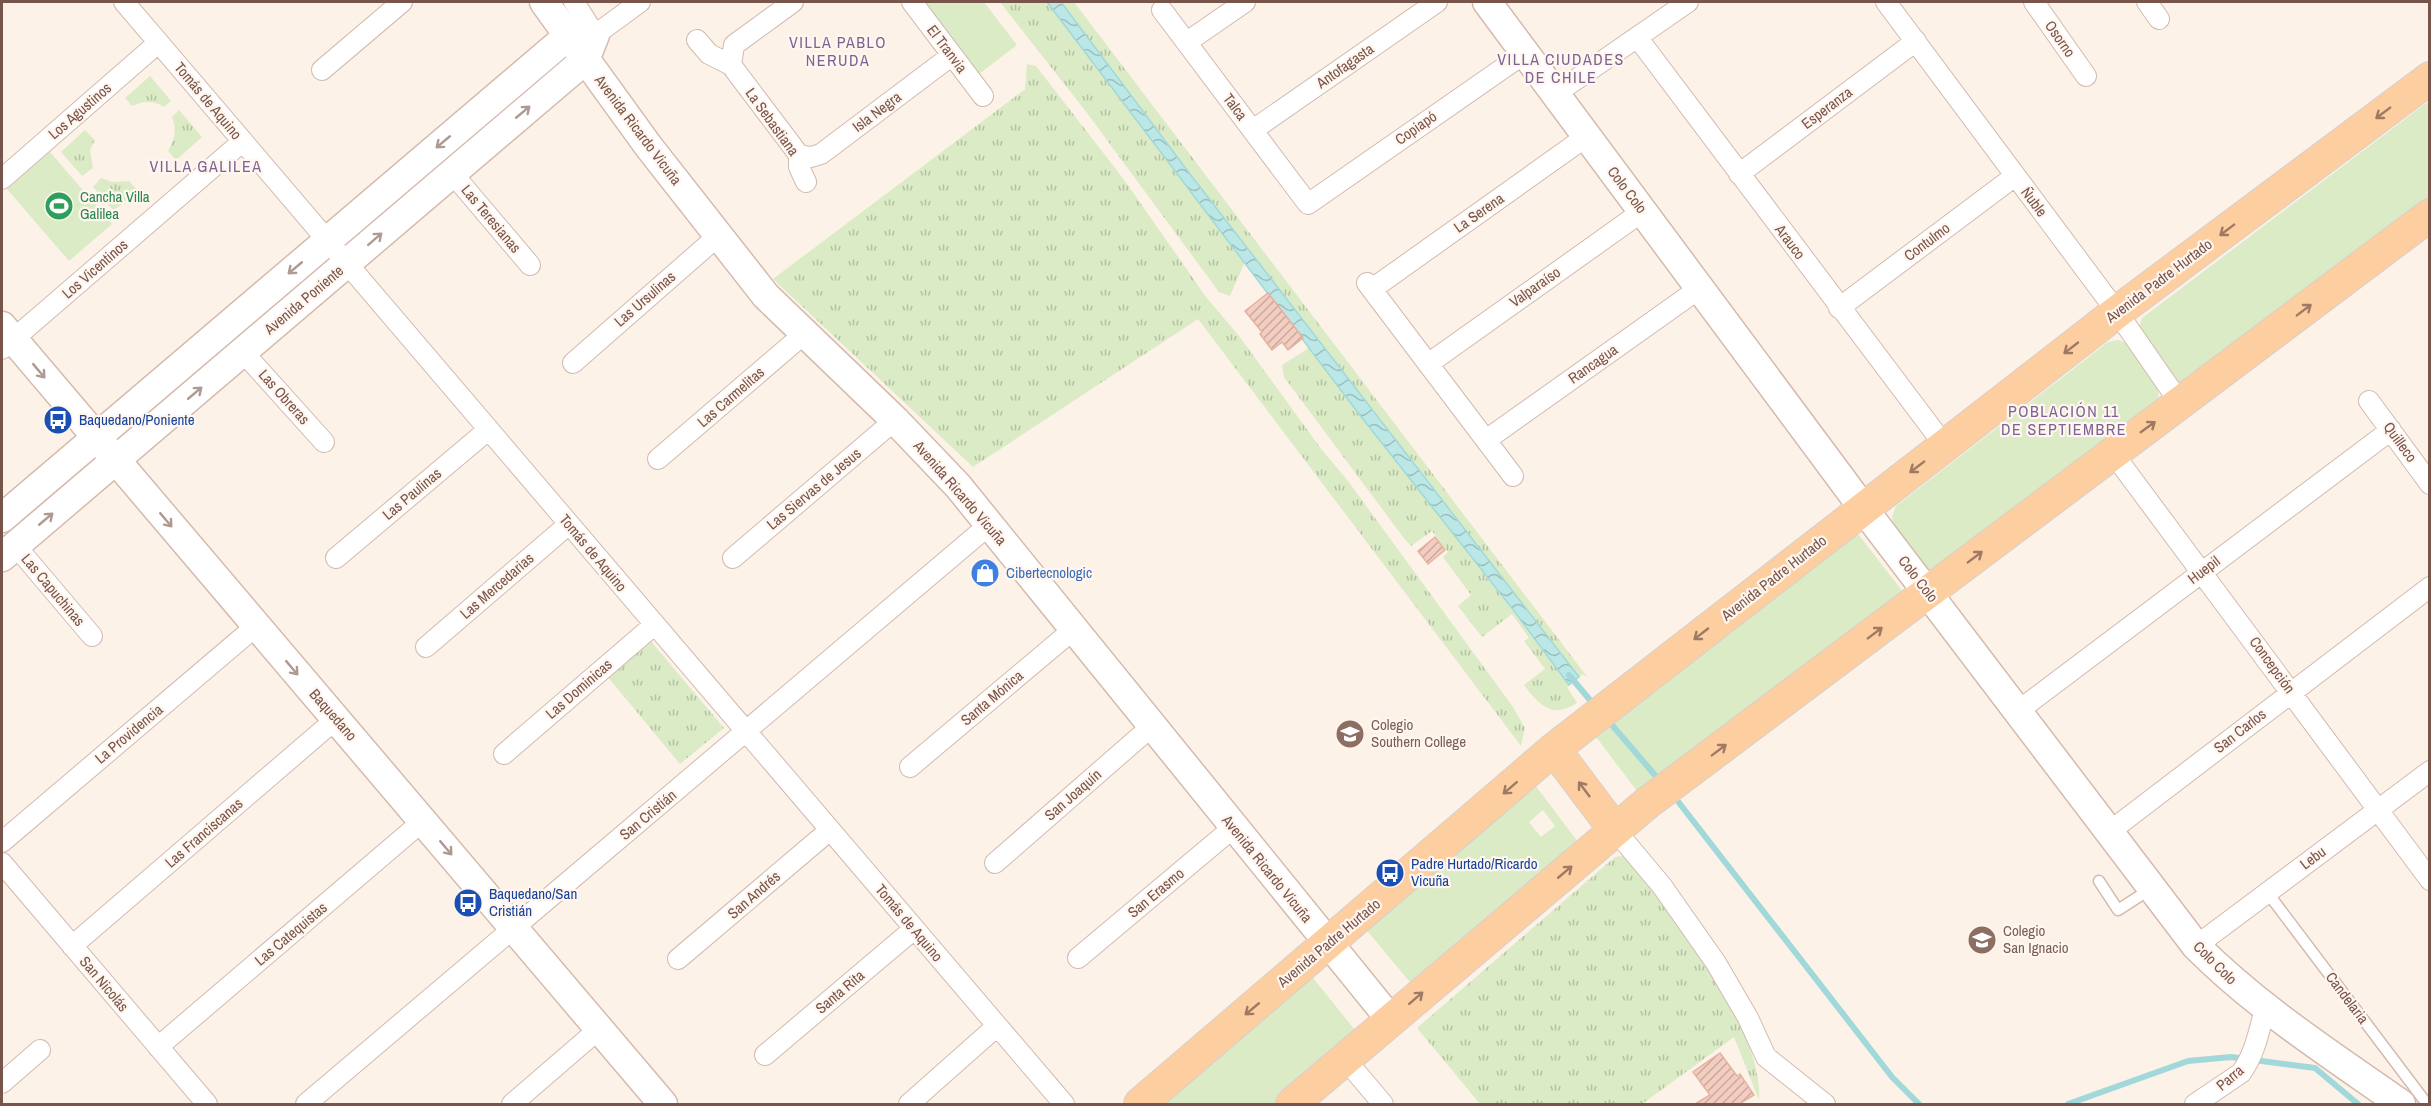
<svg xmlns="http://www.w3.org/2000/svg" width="2431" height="1106" font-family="'Archivo Narrow',sans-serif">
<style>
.grass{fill:url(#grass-tufts)}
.park{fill:#daebc5;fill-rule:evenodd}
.water{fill:url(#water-waves);stroke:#a1d8d9;stroke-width:1.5}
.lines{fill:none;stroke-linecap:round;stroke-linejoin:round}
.stream{stroke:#a1d8d9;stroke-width:6}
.building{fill:url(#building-hatch);stroke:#e6b19f;stroke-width:1.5}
.lane-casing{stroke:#d2bab0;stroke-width:13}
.street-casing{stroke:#d2bab0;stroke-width:22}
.secondary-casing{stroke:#d5baad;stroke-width:31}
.primary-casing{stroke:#d9cfcd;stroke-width:34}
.lane{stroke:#fff;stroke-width:10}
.street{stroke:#fff;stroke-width:20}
.secondary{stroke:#fff;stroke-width:28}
.primary{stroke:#fccea0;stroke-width:32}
.oneway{stroke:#ae9993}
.oneway2{stroke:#a07964}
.labels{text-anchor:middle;stroke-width:4.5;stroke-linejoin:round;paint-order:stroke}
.street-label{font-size:15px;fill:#78554b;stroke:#fff6ef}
.leisure-label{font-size:15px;fill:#27864d;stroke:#fff6ef;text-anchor:start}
.transit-label{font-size:15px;fill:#164399;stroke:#fff6ef;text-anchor:start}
.shop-label{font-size:15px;fill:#366cbe;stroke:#fff6ef;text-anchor:start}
.education-label{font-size:15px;fill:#785e54;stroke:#fff6ef;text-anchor:start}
.neighbourhood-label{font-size:16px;letter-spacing:1.5px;fill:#7d6394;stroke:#fff6ef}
</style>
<defs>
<pattern id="grass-tufts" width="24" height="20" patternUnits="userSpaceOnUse" patternTransform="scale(1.5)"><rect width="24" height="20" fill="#daebc5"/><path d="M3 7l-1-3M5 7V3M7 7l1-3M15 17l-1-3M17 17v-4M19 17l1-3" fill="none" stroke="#b6c1a2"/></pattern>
<pattern id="water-waves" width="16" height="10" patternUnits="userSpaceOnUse" patternTransform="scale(1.5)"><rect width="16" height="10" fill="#bbe7e7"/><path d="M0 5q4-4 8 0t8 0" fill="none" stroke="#9dbebd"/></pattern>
<pattern id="building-hatch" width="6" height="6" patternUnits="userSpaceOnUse" patternTransform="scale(1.5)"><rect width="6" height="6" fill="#f3cdbf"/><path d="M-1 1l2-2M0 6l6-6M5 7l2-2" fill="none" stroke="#caa99d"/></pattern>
</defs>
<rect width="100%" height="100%" fill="#fdf2e8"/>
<path class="grass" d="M1000,2h47l198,260 -15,34 -11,-4 -132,-179z
M1061,2h13l514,676 -5,-4 -4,3c-172,-225 -349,-448 -518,-675z
M1027,64l9,2 89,115 81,116 33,39 83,114 26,31 165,226 12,21 -4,18 -323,-427 -225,148 -200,-188 251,-189 1,1z
M150,76l21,25 -7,6c-11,-7 -20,-6 -32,-1l-7,-8z
M179,110l23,27 -26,23 -8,-9c7,-12 9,-22 4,-34z
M85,130l10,10 -5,10 3,18 -11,8 -21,-24z
M101,178l11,4 17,-1 8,9 -23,21 -21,-24z
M1309,348l261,337 -3,2 10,16c-4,2 -9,5 -13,6 -17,6 -31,-12 -40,-24l21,-16 -21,-28 5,-3 -17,-24 -30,23 -24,-31 13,-11 -28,-38 5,-5 -16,-21 -21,15 -8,-9 -119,-160 -2,-12z
M649,639l75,89 -44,36 -73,-88z
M1624,856c50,45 140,177 135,244l-25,-63 -92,67h-162l-63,-76 198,-171z"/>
<path class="park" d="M924,2h60l33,43 -38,29z
M2429,101v106l-240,175h-12l-8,-5 -30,-48 3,-11z
M50,152l62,72 -43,37 -62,-72z
M2118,340l8,3 6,5 26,41 1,14 -219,166 -11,1 -9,-7 -26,-36 -2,-11 4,-10 212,-164z
M1854,529l50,64 -264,202 -47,-62z
M1532,781l49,65 -167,141 -50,-60zM1543,810l12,16 -14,11 -12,-15z
M1309,973l50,62 -81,69h-123z"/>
<path class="water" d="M1047,2h14l129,172 389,503 -10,8 -55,-74 -155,-197z"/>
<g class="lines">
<path class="stream" d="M1569,675l26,31
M1606,718l54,63
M1673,795l219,282 27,27
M2068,1104l120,-43 43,-4 84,11 43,36"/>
</g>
<path class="building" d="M1268,293l35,45 -15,12 -6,-8 -10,8 -12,-16 2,-2 -17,-21z
M1435,537l10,13 -17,14 -10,-13z
M1720,1053l17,23 3,-2 14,21 -15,9h-44l15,-9 -17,-23z"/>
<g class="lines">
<g class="lane-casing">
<path id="lane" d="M2099,881l19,29 34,-22
M2267,892l160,212"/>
</g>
<g class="street-casing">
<path id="street" d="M124,2l940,1102
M574,2l21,33 45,-33
M793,2l-59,43 -3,20 68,90v12l7,15
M912,2l71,94
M1886,2l231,310 63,91
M2034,2l52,74
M2147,2l12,17
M1162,10l146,194 217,-151
M1637,37l308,409
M697,40l12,14 22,11
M1187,42l58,-40
M322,70l80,-68
M1555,94l133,-92
M1253,130l184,-128
M799,155l12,2 10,-3 130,-98
M452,173l78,92
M1739,174l177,-133
M2,179l156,-136
M1367,283l146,193
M1372,289l215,-153
M1839,308l176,-132
M2,349l240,-207
M243,352l81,90
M573,363l145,-127
M1428,364l215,-153
M2369,401l61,83
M1486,440l214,-152
M2112,452l318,428
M658,459l146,-125
M15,545l77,91
M336,558l152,-128
M733,558l162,-138
M426,647l143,-123
M2018,711l373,-281
M504,754l150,-129
M910,767l164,-138
M1615,830l47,56 54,77 32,55 18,39 59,47
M2109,832l321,-245
M2,842l254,-216
M2,863l205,241
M995,863l157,-137
M72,946l264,-227
M2196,946l234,-175
M1078,958l156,-131
M678,959l152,-129
M158,1047l266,-227
M765,1055l149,-126
M1345,1059l38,45
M2,1083l38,-33
M306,1104l683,-579
M512,1104l87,-75
M909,1104l88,-78
M2195,1104l46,-31c14,-19 18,-42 24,-64"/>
</g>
<g class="secondary-casing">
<path id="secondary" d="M544,2l105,145 117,149 129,124 63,66 433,534
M1487,2l376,506 333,438c62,62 134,108 205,158
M2,326l661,778
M2,518l566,-482 27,-1 -10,25 -583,497"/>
</g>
<g class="primary-casing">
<path id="primary" d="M1554,749l61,81
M1140,1104l414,-355 563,-437 313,-234
M1292,1104l354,-300 784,-589"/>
</g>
<use href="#lane" class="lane"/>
<use href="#street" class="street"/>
<use href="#secondary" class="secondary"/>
<use href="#primary" class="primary"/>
</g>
<defs><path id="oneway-shaft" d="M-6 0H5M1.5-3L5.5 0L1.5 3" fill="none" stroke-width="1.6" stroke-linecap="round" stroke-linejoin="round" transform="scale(1.5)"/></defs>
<g class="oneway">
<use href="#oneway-shaft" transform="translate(523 112) rotate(-40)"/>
<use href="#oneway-shaft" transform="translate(443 142) rotate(140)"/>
<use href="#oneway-shaft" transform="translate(375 239) rotate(-41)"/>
<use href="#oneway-shaft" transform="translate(295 268) rotate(140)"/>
<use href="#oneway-shaft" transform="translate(39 371) rotate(50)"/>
<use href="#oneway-shaft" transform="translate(195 393) rotate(-40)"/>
<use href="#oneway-shaft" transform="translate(46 519) rotate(-40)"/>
<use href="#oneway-shaft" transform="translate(166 520) rotate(50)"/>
<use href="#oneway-shaft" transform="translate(292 668) rotate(50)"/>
<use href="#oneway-shaft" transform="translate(446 848) rotate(50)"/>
</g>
<g class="oneway2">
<use href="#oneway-shaft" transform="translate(2383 113) rotate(143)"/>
<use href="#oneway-shaft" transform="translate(2227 230) rotate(143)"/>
<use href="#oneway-shaft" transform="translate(2304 310) rotate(-37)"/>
<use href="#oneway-shaft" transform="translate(2071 348) rotate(142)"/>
<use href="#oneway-shaft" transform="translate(2148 427) rotate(-36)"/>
<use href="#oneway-shaft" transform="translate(1917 467) rotate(143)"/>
<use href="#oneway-shaft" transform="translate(1975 557) rotate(-37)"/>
<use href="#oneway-shaft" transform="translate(1875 633) rotate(-37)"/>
<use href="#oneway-shaft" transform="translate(1701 634) rotate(142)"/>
<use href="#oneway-shaft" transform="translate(1719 750) rotate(-37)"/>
<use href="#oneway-shaft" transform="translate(1510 788) rotate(139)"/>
<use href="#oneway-shaft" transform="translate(1584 789) rotate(-127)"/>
<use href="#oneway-shaft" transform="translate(1565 872) rotate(-40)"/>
<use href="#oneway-shaft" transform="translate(1416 998) rotate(-41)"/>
<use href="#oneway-shaft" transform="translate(1252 1009) rotate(140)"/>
</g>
<defs>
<g id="stadium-disc" transform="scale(1.5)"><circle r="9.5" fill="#2e9e5b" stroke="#fff6ef"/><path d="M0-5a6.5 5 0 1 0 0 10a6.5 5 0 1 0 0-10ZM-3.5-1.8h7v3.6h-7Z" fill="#fff"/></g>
<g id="bus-disc" transform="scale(1.5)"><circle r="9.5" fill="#1a4fb4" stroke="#fff6ef"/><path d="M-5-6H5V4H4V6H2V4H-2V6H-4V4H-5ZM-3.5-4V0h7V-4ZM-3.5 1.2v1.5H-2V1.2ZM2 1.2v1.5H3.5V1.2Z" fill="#fff"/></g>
<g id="shop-disc" transform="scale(1.5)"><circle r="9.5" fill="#3f7fe0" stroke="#fff6ef"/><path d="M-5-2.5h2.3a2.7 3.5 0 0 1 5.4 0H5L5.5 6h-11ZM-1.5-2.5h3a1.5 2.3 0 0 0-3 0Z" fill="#fff"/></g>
<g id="school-disc" transform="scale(1.5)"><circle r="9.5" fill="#8d6e63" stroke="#fff6ef"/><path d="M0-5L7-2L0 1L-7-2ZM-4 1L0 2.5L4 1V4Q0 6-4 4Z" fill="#fff"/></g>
</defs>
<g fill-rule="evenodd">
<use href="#stadium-disc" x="59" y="206"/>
<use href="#bus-disc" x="58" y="420"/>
<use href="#shop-disc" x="985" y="573"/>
<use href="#school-disc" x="1350" y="734"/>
<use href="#bus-disc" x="1390" y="873"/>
<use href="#bus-disc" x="468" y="903"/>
<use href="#school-disc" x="1982" y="940"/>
</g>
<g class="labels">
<g class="street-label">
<text transform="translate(2060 39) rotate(55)" y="5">Osorno</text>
<text transform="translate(947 49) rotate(53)" y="5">El Tranvia</text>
<text transform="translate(1345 66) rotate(-35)" y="5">Antofagasta</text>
<text transform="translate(208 101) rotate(50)" y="5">Tomás de Aquino</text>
<text transform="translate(1235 107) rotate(53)" y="5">Talca</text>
<text transform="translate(1827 108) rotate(-37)" y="5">Esperanza</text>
<text transform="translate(80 111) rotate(-41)" y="5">Los Agustinos</text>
<text transform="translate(877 112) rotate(-37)" y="5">Isla Negra</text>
<text transform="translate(772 122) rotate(54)" y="5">La Sebastiana</text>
<text transform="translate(1416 128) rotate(-35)" y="5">Copiapó</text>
<text transform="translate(638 130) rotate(53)" y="5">Avenida Ricardo Vicuña</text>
<text transform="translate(1627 190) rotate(53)" y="5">Colo Colo</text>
<text transform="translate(2034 202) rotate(53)" y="5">Ñuble</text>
<text transform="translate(1479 213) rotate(-35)" y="5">La Serena</text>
<text transform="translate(491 219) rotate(50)" y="5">Las Teresianas</text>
<text transform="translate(1790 242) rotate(53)" y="5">Arauco</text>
<text transform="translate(1927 242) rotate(-37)" y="5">Contulmo</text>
<text transform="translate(95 269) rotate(-41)" y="5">Los Vicentinos</text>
<text transform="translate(2159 281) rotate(-37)" y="5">Avenida Padre Hurtado</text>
<text transform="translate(1535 287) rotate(-35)" y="5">Valparaíso</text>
<text transform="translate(645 299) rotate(-41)" y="5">Las Ursulinas</text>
<text transform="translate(304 300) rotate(-40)" y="5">Avenida Poniente</text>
<text transform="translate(1593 364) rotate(-35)" y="5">Rancagua</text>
<text transform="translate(284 397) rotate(48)" y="5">Las Obreras</text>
<text transform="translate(731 397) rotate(-41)" y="5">Las Carmelitas</text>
<text transform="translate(2400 442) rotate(54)" y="5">Quilleco</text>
<text transform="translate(814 489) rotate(-40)" y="5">Las Siervas de Jesus</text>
<text transform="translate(960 493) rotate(49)" y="5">Avenida Ricardo Vicuña</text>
<text transform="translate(412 494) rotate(-40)" y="5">Las Paulinas</text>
<text transform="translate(593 553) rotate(50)" y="5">Tomás de Aquino</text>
<text transform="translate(2204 570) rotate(-37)" y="5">Huepil</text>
<text transform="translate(1774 578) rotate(-38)" y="5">Avenida Padre Hurtado</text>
<text transform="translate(1918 579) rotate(52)" y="5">Colo Colo</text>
<text transform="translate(497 586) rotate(-41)" y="5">Las Mercedarias</text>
<text transform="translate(53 590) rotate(50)" y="5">Las Capuchinas</text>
<text transform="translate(2272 665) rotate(54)" y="5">Concepción</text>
<text transform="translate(579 689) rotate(-41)" y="5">Las Dominicas</text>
<text transform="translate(992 698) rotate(-40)" y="5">Santa Mónica</text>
<text transform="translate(333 715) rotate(49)" y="5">Baquedano</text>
<text transform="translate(2240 731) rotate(-38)" y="5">San Carlos</text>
<text transform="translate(129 734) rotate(-40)" y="5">La Providencia</text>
<text transform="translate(1073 795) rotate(-41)" y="5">San Joaquín</text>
<text transform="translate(648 815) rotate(-40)" y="5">San Cristián</text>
<text transform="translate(204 833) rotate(-41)" y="5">Las Franciscanas</text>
<text transform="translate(2313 858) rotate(-37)" y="5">Lebu</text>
<text transform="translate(1267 869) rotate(51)" y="5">Avenida Ricardo Vicuña</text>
<text transform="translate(1156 893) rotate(-40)" y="5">San Erasmo</text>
<text transform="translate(754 895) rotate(-41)" y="5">San Andrés</text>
<text transform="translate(909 923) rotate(50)" y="5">Tomás de Aquino</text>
<text transform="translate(291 934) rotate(-40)" y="5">Las Catequistas</text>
<text transform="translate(1329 943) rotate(-40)" y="5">Avenida Padre Hurtado</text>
<text transform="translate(2215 963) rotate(45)" y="5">Colo Colo</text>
<text transform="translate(104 984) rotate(50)" y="5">San Nicolás</text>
<text transform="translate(840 992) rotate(-40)" y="5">Santa Rita</text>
<text transform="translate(2347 998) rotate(53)" y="5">Candelaria</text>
<text transform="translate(2230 1078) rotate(-40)" y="5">Parra</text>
</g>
<g class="leisure-label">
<text x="80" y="202">Cancha Villa<tspan x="80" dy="17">Galilea</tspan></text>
</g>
<g class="transit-label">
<text x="79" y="425">Baquedano/Poniente</text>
<text x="1411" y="869">Padre Hurtado/Ricardo<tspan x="1411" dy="17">Vicuña</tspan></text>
<text x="489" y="899">Baquedano/San<tspan x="489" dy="17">Cristián</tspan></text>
</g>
<g class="shop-label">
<text x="1006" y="578">Cibertecnologic</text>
</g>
<g class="education-label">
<text x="1371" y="730">Colegio<tspan x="1371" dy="17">Southern College</tspan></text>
<text x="2003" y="936">Colegio<tspan x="2003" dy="17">San Ignacio</tspan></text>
</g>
<g class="neighbourhood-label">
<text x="838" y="48">VILLA PABLO<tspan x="838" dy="18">NERUDA</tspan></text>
<text x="1561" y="65">VILLA CIUDADES<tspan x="1561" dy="18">DE CHILE</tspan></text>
<text x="206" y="172">VILLA GALILEA</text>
<text x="2064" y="417">POBLACIÓN 11<tspan x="2064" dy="18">DE SEPTIEMBRE</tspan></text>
</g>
</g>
<rect width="2431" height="1106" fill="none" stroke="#78554b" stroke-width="6"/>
</svg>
